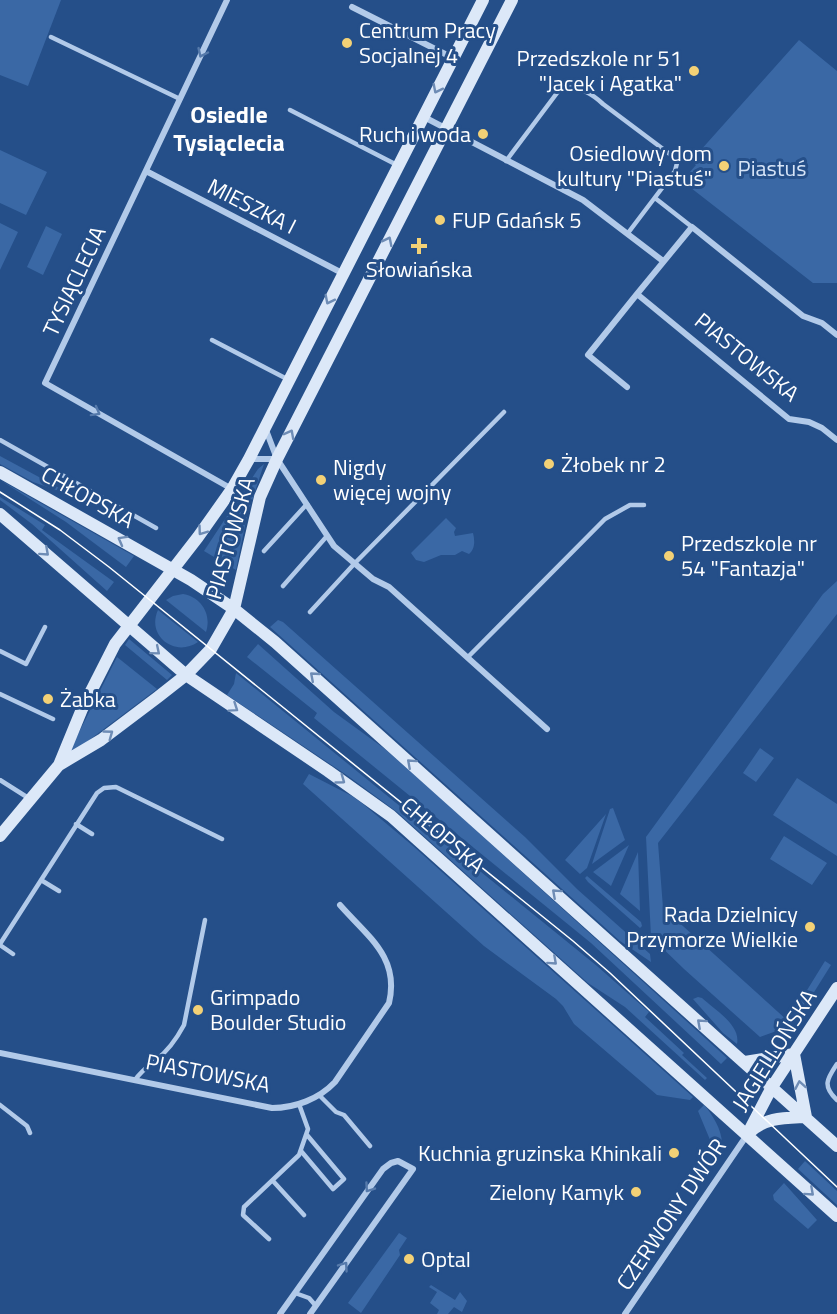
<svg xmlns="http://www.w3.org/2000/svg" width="837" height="1314" font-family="'Titillium Web',sans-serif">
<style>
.green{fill:#3a68a5}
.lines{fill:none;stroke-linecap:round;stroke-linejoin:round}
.lane{stroke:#b2cae9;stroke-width:4.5}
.street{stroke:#b2cae9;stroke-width:6}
.secondary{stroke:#dce8f8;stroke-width:12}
.tram{stroke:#fff;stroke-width:1.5}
.oneway{stroke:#567aab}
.oneway2{stroke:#6e8cb5}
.poi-dot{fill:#f3d176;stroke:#254f89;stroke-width:2}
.labels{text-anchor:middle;stroke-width:6;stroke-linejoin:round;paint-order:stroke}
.poi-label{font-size:22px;fill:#fff;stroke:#254f89;text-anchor:start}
.park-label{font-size:22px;fill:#d6e4f7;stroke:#254f89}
.street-label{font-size:22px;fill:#fff;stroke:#254f89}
.neighbourhood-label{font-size:24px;font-weight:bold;fill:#fff;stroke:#254f89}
</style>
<rect width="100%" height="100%" fill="#254f89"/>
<path class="green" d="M0,0h61l-33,86 -28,-11z
M799,40l38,31v212h-24l-131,-102 14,-16 -5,-4z
M0,150l47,22 -21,43 -26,-12z
M0,223l18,9 -18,38z
M46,226l16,8 -19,41 -16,-8z
M0,456l63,34 -1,2 -29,-10 -33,-18z
M264,464l-17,52 -11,54 -32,-19 54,-82z
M0,480l134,76 -8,11 -60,-45z
M0,497l45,28 -3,5 72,52 -7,9 -75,-67 -32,-24z
M446,518l10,10 -2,4 1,4 18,-3c2,8 2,16 -4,21l-7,-3 -7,4h-14l-17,7 -8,-2 -5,-7z
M837,581v33l-179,229 5,65 125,113 37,-60 6,4 -35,56 -2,-1 -12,9 -22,8 -76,-68 -33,-32 -5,-100 177,-243z
M183,594c18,3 29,20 23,38l-40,-32 7,-4z
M158,610l40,32c-23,16 -52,-6 -40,-32z
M278,620l5,2 242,215 52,52 73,65 1,8 -31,-21 -350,-314z
M129,639l43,36 -5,5 -42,-35z
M258,644l76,68 51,37 50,44 292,265 -6,6 -130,-121 -277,-225 3,-5 -70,-56z
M117,657l40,32 -85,64 -2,-3z
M236,673l361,293 52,46 -4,5 39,36 -2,2 25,23 -2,2 -80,-73 -37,-24 -191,-171 -49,-36 -121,-81 7,-11z
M760,748l14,10 -18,24 -13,-9z
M309,774l43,22 11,8 50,42 280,251 -3,3 -33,-5 -83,-71 -11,-18 -7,-7 -72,-53 -181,-162z
M797,778l40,26v52l-64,-41z
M613,808l12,32 -33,24 18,-55z
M606,814l-19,54 -7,6 -15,-14z
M784,836l43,27 -15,22 -42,-26z
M629,845l-18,41 -18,-14z
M638,852l2,59 -20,-17z
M587,876l54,46 1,4 -2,2 -52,-46 -3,-4z
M698,997l4,1c13,12 39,27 35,46l-14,-11 -30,-34z
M704,1105c10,11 23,33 16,48l-7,-6 -15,-36z
M805,1161l32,30v14l-39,-36z
M784,1183l33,37 -9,9 -34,-29 -1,-5z
M399,1233l8,5 -8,12 1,5 -39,58 -13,-10z
M431,1285l24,15 5,-8 7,9 -5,11 -8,-5 -6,7h-11l2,-4 -9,-7 7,-11 -8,-5z"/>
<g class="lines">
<path class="lane" d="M51,37l129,62
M290,110l107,55
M506,161l54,-72c16,-5 31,4 43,15l68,51 6,8 -2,8 -47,62
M655,198l37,29
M212,340l75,39
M0,440l156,88
M264,551l43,-47
M283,586l44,-50
M310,612l45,-49 149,-151
M0,651l26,13 19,-37
M468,657l137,-138 25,-14h14
M0,694l53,25
M0,780l30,19
M76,824l16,10
M41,880l18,11
M0,944l97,-151 7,-5 12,-1 106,52
M0,945l13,9
M837,1064c-10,15 -15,22 0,36
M135,1080c6,-9 12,-13 21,-20 12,-9 21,-22 28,-35l21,-105
M319,1095l17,17 8,3 26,31
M0,1105l27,21 3,7
M301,1151l32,38 11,-10 -37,-44
M273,1181l31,34
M269,1239l-26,-24 1,-8 55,-52 9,-26 -9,-25
M295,1293l14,5 7,8"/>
<path class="street" d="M227,0l-182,383 187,106
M352,7l101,51
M424,117l159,83 80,61
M146,171l196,102
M837,335l-15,-12 -19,-7 -111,-89 -55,67 152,125 20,3 13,6 15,12
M627,387l-39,-32 49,-61
M266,430l11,29 57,87 39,33 16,8 158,142
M249,459h27
M0,1053l272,55c23,0 47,-9 63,-26l54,-79c11,-46 -22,-67 -49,-98
M280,1314l103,-145 8,-6 7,-2 15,8 -103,145
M625,1314l122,-179"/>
<path class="secondary" d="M0,472l191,108 43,29 41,33 562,504
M0,514l186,161 142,96 63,45 446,400
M59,765l23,-56 33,-65 83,-107 34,-48 17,-30 234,-459
M0,836l59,-71 42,-25 57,-43 28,-22 25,-26 23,-40 26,-112 17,-38 235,-459
M794,1054l12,63
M745,1062l49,-8
M750,1132c16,-15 35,-14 56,-15
M747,1135l25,-48 65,-99"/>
<path class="tram" d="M0,492l60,38 49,37 464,374 37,32 227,214"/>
</g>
<defs><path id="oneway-chevron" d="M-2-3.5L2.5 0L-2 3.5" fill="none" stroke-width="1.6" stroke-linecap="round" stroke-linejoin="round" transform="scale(1.5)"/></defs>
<g class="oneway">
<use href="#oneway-chevron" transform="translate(202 53) rotate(115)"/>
<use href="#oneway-chevron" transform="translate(96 412) rotate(29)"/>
<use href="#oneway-chevron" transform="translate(369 1188) rotate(125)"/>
<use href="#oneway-chevron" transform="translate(344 1266) rotate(-55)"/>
</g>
<g class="oneway2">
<use href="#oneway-chevron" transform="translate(437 89) rotate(117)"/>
<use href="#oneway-chevron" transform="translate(388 241) rotate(-63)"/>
<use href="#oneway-chevron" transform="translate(329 300) rotate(117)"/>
<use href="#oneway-chevron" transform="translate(290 434) rotate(-62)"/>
<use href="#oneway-chevron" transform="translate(202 531) rotate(126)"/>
<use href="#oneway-chevron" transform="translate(122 540) rotate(-151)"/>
<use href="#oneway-chevron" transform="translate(45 552) rotate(42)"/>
<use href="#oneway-chevron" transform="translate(156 651) rotate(40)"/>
<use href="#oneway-chevron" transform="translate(314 676) rotate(-139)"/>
<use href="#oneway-chevron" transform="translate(234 708) rotate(34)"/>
<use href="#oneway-chevron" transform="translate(109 734) rotate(-36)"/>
<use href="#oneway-chevron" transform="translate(411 763) rotate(-138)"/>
<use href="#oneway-chevron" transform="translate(341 780) rotate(36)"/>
<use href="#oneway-chevron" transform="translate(556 893) rotate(-138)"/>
<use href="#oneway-chevron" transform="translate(553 961) rotate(42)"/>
<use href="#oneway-chevron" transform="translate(701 1023) rotate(-138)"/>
<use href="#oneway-chevron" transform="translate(800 1085) rotate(-100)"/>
<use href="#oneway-chevron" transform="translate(810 1192) rotate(42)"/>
</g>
<g class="poi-dot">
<circle cx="347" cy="43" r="6"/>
<circle cx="694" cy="71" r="6"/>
<circle cx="483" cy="134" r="6"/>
<circle cx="724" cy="166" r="6"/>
<circle cx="440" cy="220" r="6"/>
<path d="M416 237h6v6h6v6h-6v6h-6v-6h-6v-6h6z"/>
<circle cx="549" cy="464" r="6"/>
<circle cx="321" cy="480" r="6"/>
<circle cx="669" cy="556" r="6"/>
<circle cx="48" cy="699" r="6"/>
<circle cx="810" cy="927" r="6"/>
<circle cx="198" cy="1010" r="6"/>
<circle cx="674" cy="1153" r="6"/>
<circle cx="636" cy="1192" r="6"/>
<circle cx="409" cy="1259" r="6"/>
</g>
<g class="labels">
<g class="poi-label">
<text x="359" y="38">Centrum Pracy<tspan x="359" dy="25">Socjalnej 4</tspan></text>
<text x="682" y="66" text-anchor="end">Przedszkole nr 51<tspan x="682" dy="25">"Jacek i Agatka"</tspan></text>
<text x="471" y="142" text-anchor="end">Ruch i woda</text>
<text x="712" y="161" text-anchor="end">Osiedlowy dom<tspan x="712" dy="25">kultury "Piastuś"</tspan></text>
<text x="452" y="228">FUP Gdańsk 5</text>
<text x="419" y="277" text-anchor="middle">Słowiańska</text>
<text x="561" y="472">Żłobek nr 2</text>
<text x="333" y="475">Nigdy<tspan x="333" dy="25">więcej wojny</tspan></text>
<text x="681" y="551">Przedszkole nr<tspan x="681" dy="25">54 "Fantazja"</tspan></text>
<text x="60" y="707">Żabka</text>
<text x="798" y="922" text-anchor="end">Rada Dzielnicy<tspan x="798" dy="25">Przymorze Wielkie</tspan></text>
<text x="210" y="1005">Grimpado<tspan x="210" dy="25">Boulder Studio</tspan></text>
<text x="662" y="1161" text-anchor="end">Kuchnia gruzinska Khinkali</text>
<text x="624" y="1200" text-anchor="end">Zielony Kamyk</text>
<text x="421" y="1267">Optal</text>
</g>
<g class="park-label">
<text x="772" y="176">Piastuś</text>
</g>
<g class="street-label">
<text transform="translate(252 206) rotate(27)" y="8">MIESZKA I</text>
<text transform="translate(74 281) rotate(-65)" y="8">TYSIĄCLECIA</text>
<text transform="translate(747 357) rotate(39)" y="8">PIASTOWSKA</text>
<text transform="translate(88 497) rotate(29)" y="8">CHŁOPSKA</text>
<text transform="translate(230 538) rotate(-74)" y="8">PIASTOWSKA</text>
<text transform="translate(443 835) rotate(41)" y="8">CHŁOPSKA</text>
<text transform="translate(774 1050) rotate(-58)" y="8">JAGIELLOŃSKA</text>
<text transform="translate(208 1073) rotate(11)" y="8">PIASTOWSKA</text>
<text transform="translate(671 1214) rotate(-56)" y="8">CZERWONY DWÓR</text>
</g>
<g class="neighbourhood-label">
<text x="229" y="123">Osiedle<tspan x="229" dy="28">Tysiąclecia</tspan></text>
</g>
</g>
</svg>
